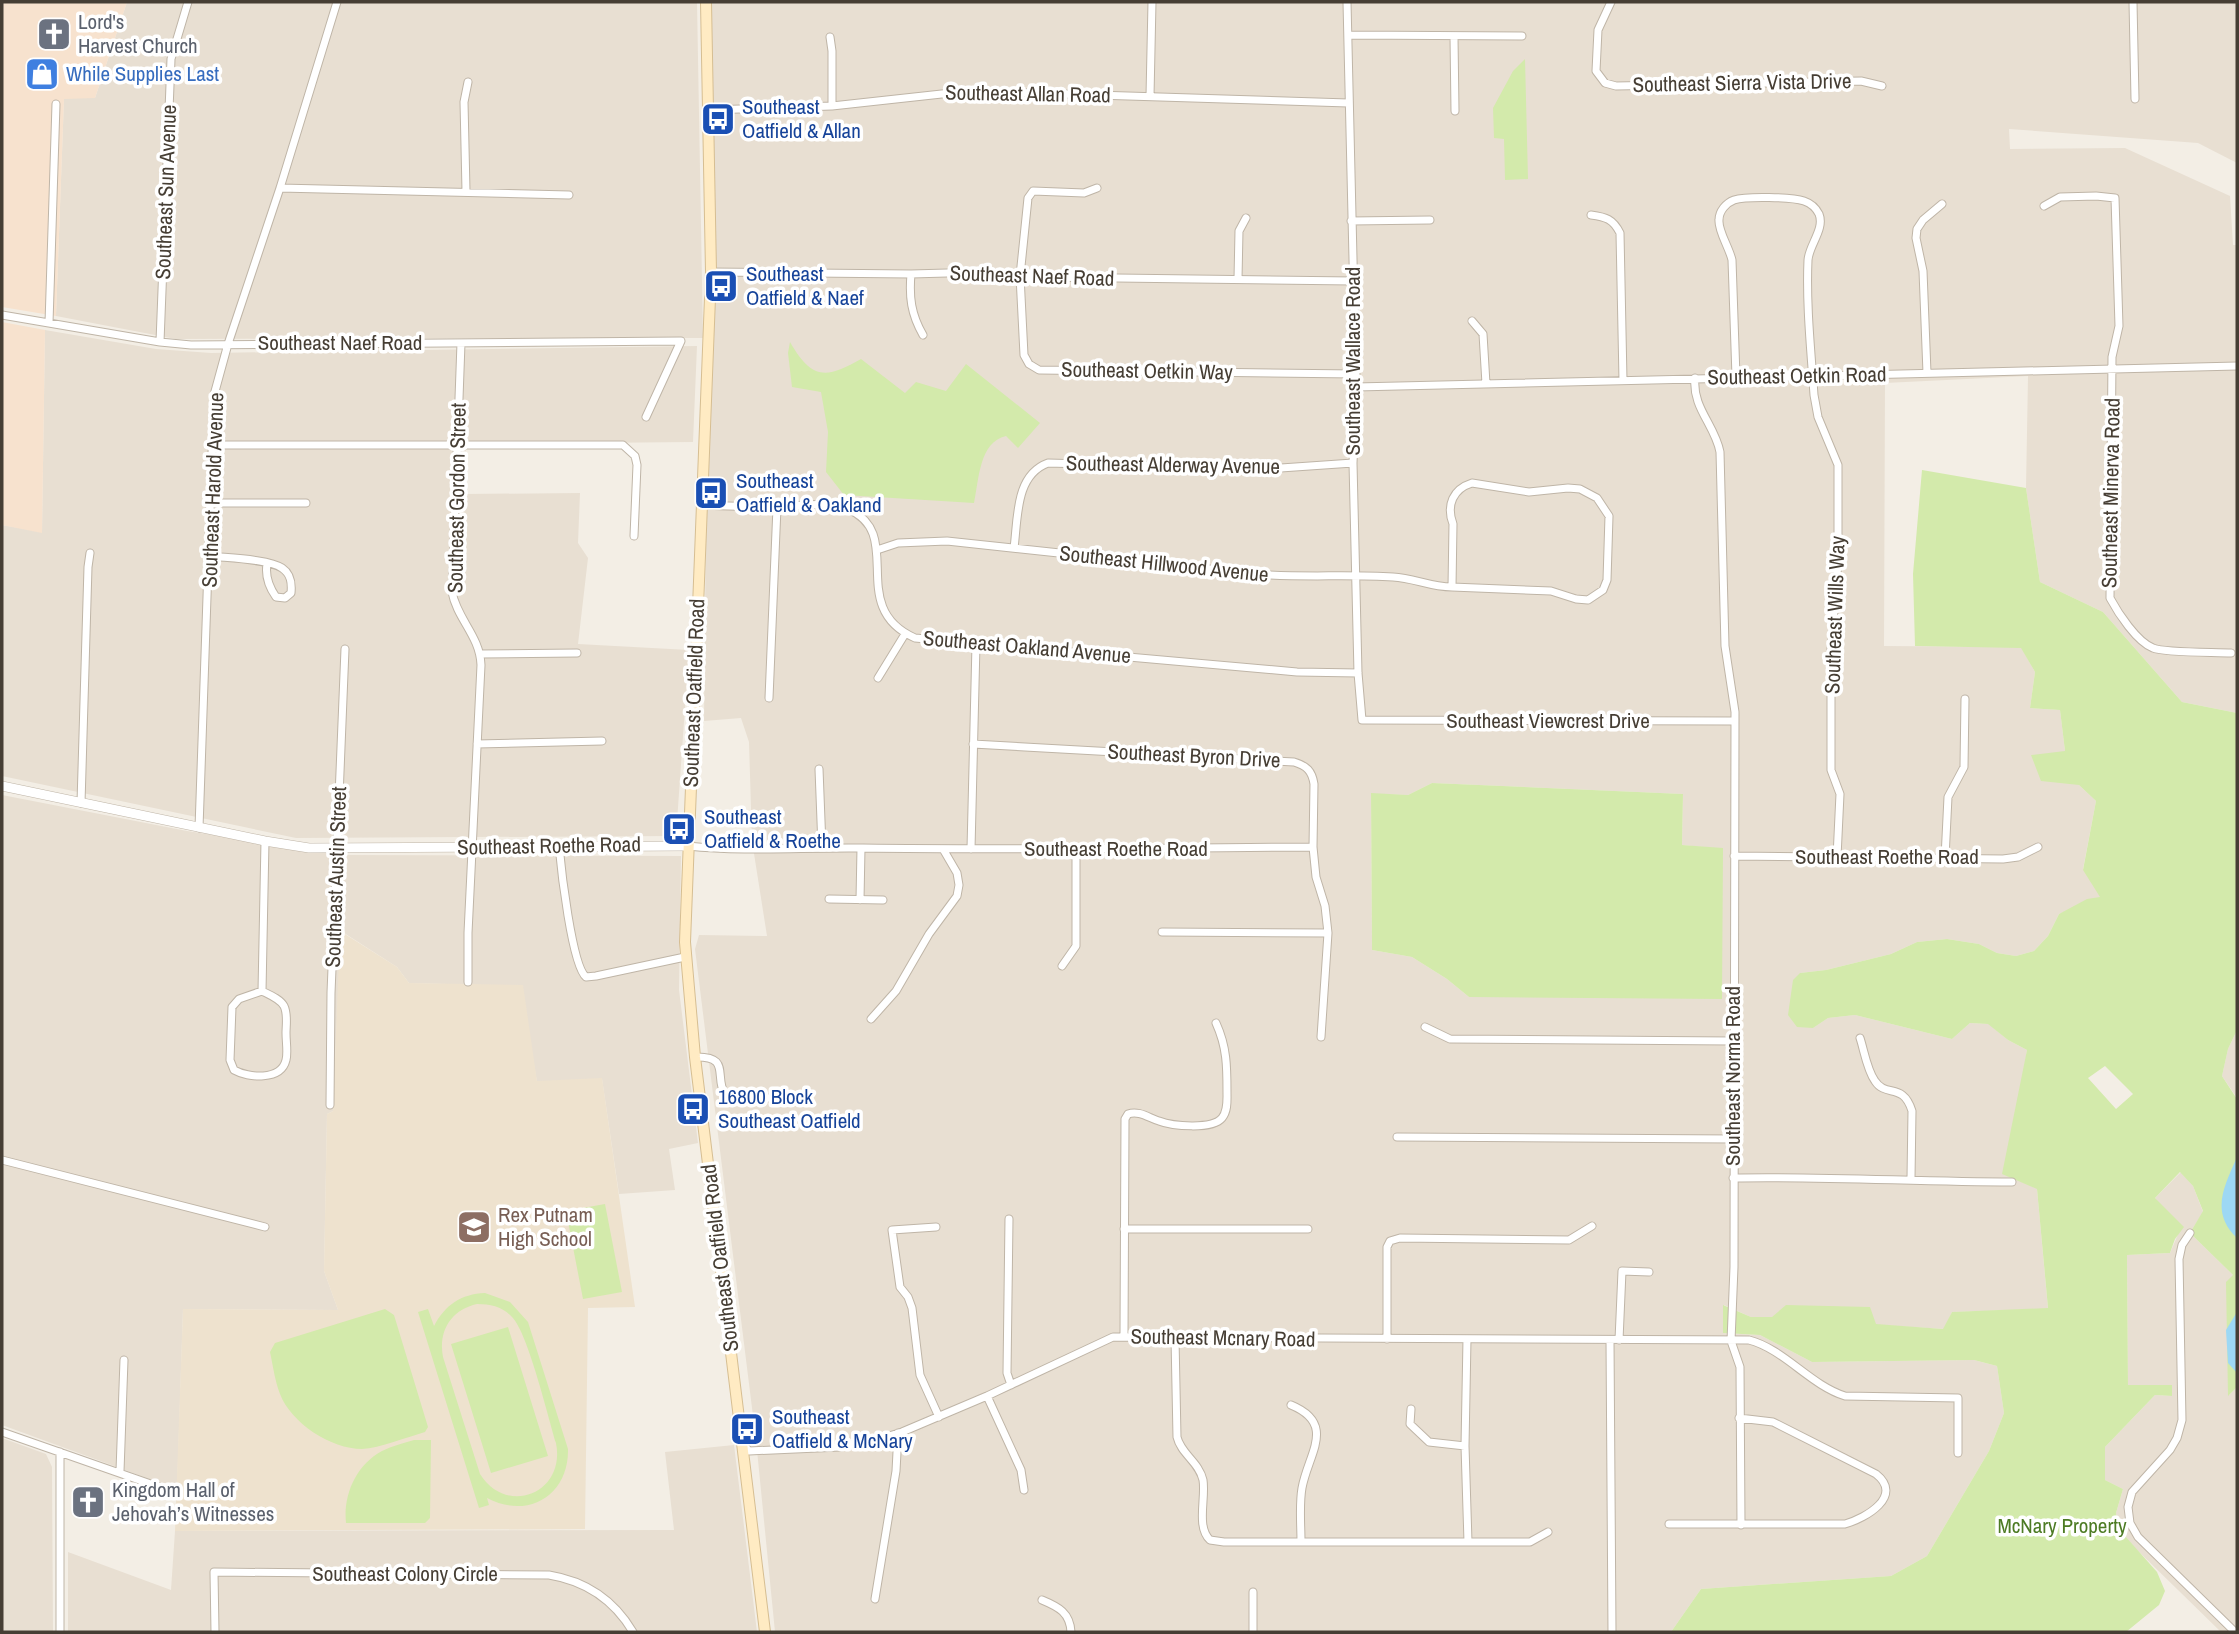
<svg xmlns="http://www.w3.org/2000/svg" width="2239" height="1634" font-family="'Archivo Narrow',sans-serif">
<style>
.residential{fill:#e8dfd2;fill-rule:evenodd}
.commercial{fill:#f7e2ce}
.education{fill:#eee2ce}
.green{fill:#d3eaab;fill-rule:evenodd}
.water{fill:#9dd8f4}
.lines{fill:none;stroke-linecap:round;stroke-linejoin:round}
.minor-casing{stroke:#bfb5a7;stroke-width:9}
.tertiary-casing{stroke:#bfb5a7;stroke-width:10}
.secondary-casing{stroke:#d6be92;stroke-width:12}
.minor{stroke:#fff;stroke-width:7}
.tertiary{stroke:#fff;stroke-width:9}
.secondary{stroke:#ffebc3;stroke-width:10}
.labels{text-anchor:middle;stroke-width:7;stroke-linejoin:round;paint-order:stroke}
.worship-label{font-size:21px;fill:#5b616d;stroke:#fff;text-anchor:start}
.shop-label{font-size:21px;fill:#366cbe;stroke:#fff;text-anchor:start}
.street-label{font-size:21px;fill:#463e34;stroke:#fff}
.transit-label{font-size:21px;fill:#164399;stroke:#fff;text-anchor:start}
.education-label{font-size:21px;fill:#785e54;stroke:#fff;text-anchor:start}
.park-label{font-size:21px;fill:#4d7b24;stroke:#fff}
</style>
<rect width="100%" height="100%" fill="#f3eee5"/>
<path class="residential" d="M127,2h570l6,336 -527,1 -120,-23 8,-218h31z
M711,2h1526v161l-39,-20 -189,-14 1,20 115,-1 105,48 3,49h4v468l-55,-11 -79,-90 -63,-30 -14,-94 2,-112 -143,7 -1,263 137,1 14,25 -5,36 30,2 5,41 14,34 17,16 -13,68 18,28 -42,17 -11,22 -14,15 -18,5 -19,-3 -18,-9 -32,-5 -30,3 -26,12 -65,16 -26,3 13,55 15,-10 27,-3 97,24 18,-16 19,1 19,16 19,10 -4,28 14,111 11,120 -96,3 -8,17 -193,-12 -27,-12 -1,28 37,2 52,27 162,-2 23,6 7,47 -15,38 -62,105 -36,20 -190,13 -30,43h-896l-19,-192 -61,-491 4,-14 68,1 -15,-95 -3,-99 -8,-24 -37,3zM1432,783l251,11 -1,51 41,4 -254,148 -22,-18 -35,-22 -40,-7 -1,-156 37,1z
M45,330l111,19 55,4 486,-7 -4,96 -227,2 -1,50 115,-1 -2,50 10,15 -10,86 111,6 -13,186 -380,2 -294,-62v-251l40,7z
M2,795l185,36 157,24 337,1 -2,134 19,153 -29,6 6,41 -56,4 -17,-115 -65,3 -17,-96 -111,-3 -12,-16 -56,-36 -8,180 -6,3 -3,157 14,39 -155,-1 -6,180 -175,-64z
M2237,1030v68l-15,-22 6,-27z
M2181,1172l12,14 10,26 -13,21 43,42 -4,120 8,-8v245h-16l-85,-83 -18,-21 -2,-15 7,-24 -18,-9v-33l50,-52 17,1v-11h-44l-1,-130 43,-2 9,-21 -24,-34z
M2,1438l44,16 6,13 1,165h-51z
M734,1445l23,187h-689v-80l103,38 4,-59 499,-1 -9,-78z"/>
<path class="commercial" d="M2,2h125l-32,96 -31,1 -8,217 -54,-9z
M2,322l43,8 -3,203 -40,-8z"/>
<path class="education" d="M340,931l57,36 12,16 114,2 14,96 65,-3 33,229 -47,1 -3,221 -410,2 8,-222 155,1 -14,-39 3,-157 6,-3z"/>
<path class="green" d="M1525,59l3,120 -23,1 -1,-41 -10,-1 -1,-30 20,-37z
M790,342c22,38 36,37 71,17l44,34 11,-11 30,9 20,-27 74,59 -22,25 -12,-12c-27,6 -27,44 -32,67l-130,-8 -18,-23 2,-40 -7,-40 -29,-5 -4,-34z
M1922,470l104,18 14,94 63,30 79,90 55,11v317l-9,19 -6,27 15,23v288l-9,9 -2,-114 7,-7 -43,-42 13,-22 -10,-25 -13,-14 -25,26 29,29 -9,12 -5,14 -43,2 1,130h44v11l-17,-1 -50,52v33l18,9 -7,24 2,15 39,44 8,19 -6,14 -33,27h-455l30,-43 190,-13 36,-20 62,-105 15,-38 -7,-47 -23,-6 -162,2 -52,-27 -37,-2v-28l28,12h21l14,-12 84,2 6,17 67,5 9,-17 96,-4 -11,-119 -35,-15 25,-124 -19,-10 -20,-16 -18,-1 -18,16 -97,-24 -27,3 -15,10 -16,-1 -9,-12 5,-35 7,-7 26,-3 65,-16 26,-12 30,-3 32,5 18,9 19,3 18,-5 14,-15 11,-22 28,-15 13,-2 -17,-27 13,-69 -17,-16 -38,-4 -10,-26 34,-4 -5,-41 -30,-2 5,-36 -14,-24 -106,-2 -2,-72zM2105,1066l28,28 -17,15 -28,-31z
M1432,783l251,11 -1,51 41,3 -1,151 -253,-2 -22,-18 -35,-22 -40,-7 -1,-157 37,2z
M605,1204l17,88 -39,7 -17,-88z
M485,1293l25,9 18,20 40,127c1,46 -40,71 -81,49l2,7 -10,3 -61,-196 10,-3 6,17c11,-21 27,-32 51,-33zM477,1304c14,0 26,3 35,13 16,16 36,100 44,126 10,50 -49,74 -76,31l-37,-117c-5,-26 8,-47 34,-53z
M385,1309l9,6 34,112 -3,5c-18,5 -45,16 -63,17 -31,0 -71,-26 -82,-55 -5,-13 -7,-28 -10,-42l5,-9z
M508,1327l40,129 -57,17 -40,-129z
M414,1440h17l-1,78 -5,5h-79c-3,-28 10,-58 36,-72 10,-5 22,-8 32,-11z"/>
<path class="water" d="M2237,1157v81c-27,-26 -13,-51 0,-81z
M2237,1312v61l-9,-10 -2,-33z"/>
<g class="lines">
<g class="minor-casing">
<path id="minor" d="M1347,2l9,385 -3,76 5,210 4,47 372,1
M1611,2l-13,28 -2,41 9,12 11,3 245,-5 21,5
M2133,2l2,97
M1348,35l174,1
M830,37l2,14v55
M1454,37l1,74
M1150,96l2,-94
M708,110l124,-4 137,-15 379,12
M280,188l289,7
M1097,188l-13,5 -51,-2 -5,7 -8,78 4,79 5,9 10,6 317,4
M466,191l-2,-89 4,-20
M2044,206l16,-9 36,-1 19,2 4,128 -7,31 -2,241c8,15 27,44 43,50 11,5 63,4 78,5
M1591,215c15,2 22,4 29,18l3,147
M1351,221l79,-1
M711,272l200,2 72,-2 56,5 314,4
M911,274c-2,23 0,40 12,61
M1238,279l1,-48 7,-13
M2,315l158,27 31,3 490,-4 -35,76
M1472,321l11,13 3,50
M49,323l7,-219
M160,342l11,-283 17,-57
M461,343l-9,249c5,27 28,44 29,73l-13,268v49
M1927,373l-4,-102 -7,-33 1,-9 6,-9 19,-16
M1736,377l-4,-117c-3,-13 -14,-29 -13,-40 0,-9 7,-17 15,-20 12,-4 58,-3 70,1 6,2 12,7 15,13 6,15 -10,31 -11,46 -2,44 3,91 6,135l4,22 20,48v97l-7,86v122l9,24 -3,63
M1695,378c-3,30 20,47 25,74l5,194 10,66 -1,555 -3,74 9,26 1,158
M1356,387l881,-21
M213,445h410l12,11 2,9 -3,71
M1472,483l57,9 39,-4 12,1 17,9 12,18 -2,64 -4,10 -15,10 -12,-1 -25,-8 -99,-4 1,-63c-7,-19 0,-35 19,-41z
M212,503h94
M702,505c25,1 51,2 76,2 22,-1 49,-6 70,2 59,25 -3,98 67,129l382,34 61,1
M1014,548c4,-30 1,-73 34,-85l218,6 87,-6
M877,550l21,-7 49,-2 308,33c46,4 92,0 138,3 21,1 37,10 59,10
M210,556c17,2 59,3 72,12 9,6 10,15 9,25l-6,5 -9,-1c-7,-10 -11,-21 -9,-33
M480,654l97,-1
M878,678l27,-44
M769,698l8,-191
M477,744l125,-3
M973,744l321,18c13,4 18,9 20,22l-1,63 3,30 9,29 3,27 -7,104
M819,769l3,78
M81,803l7,-236 2,-14
M199,828l15,-433 14,-51 52,-156 57,-186
M559,846c2,22 13,120 27,131l10,-1 89,-19
M688,846c58,6 117,1 175,2 150,2 300,0 450,-1
M971,849l5,-205
M1734,856l269,3 15,-2 20,-10
M1945,858l3,-61 16,-30 1,-68
M829,899l54,1
M860,900l1,-52
M1162,932l166,1
M1062,966l14,-20v-96
M262,991c8,4 18,8 22,15 4,8 2,19 2,27 0,9 2,20 0,27 -5,21 -38,18 -52,10l-4,-10 2,-53 7,-8z
M262,991l3,-150
M871,1019l25,-28 33,-57 28,-38 2,-11 -2,-12 -14,-24
M1425,1027l25,12 282,2
M1860,1038c4,12 7,32 15,43 11,17 28,1 37,30l-1,67
M695,1057c39,-1 16,22 33,41h54
M330,1105l1,-112 14,-344
M1397,1137l337,2
M2,1160l263,67
M1733,1178c93,-2 186,4 279,4
M1009,1219l-2,154 4,12
M936,1227l-44,3 8,57 8,10 4,11 8,67 19,42
M1124,1229h184
M2190,1233l-8,12 -3,14 3,161 -5,18 -7,12 -38,42 -4,15 2,16 8,14 97,95
M1124,1337l1,-218 3,-5c11,-4 21,4 31,7 13,5 53,9 63,-3 6,-7 5,-18 5,-26 0,-25 0,-45 -11,-69
M1175,1338l2,99c4,17 22,25 26,43 3,18 -7,47 7,60l14,2h306l18,-10
M1387,1339v-92l3,-6 10,-3 169,2 23,-14
M1467,1339l-2,107 3,96
M1610,1340l2,292
M1619,1340l3,-69 27,1
M987,1396l34,74 3,20
M1291,1405c46,19 17,49 11,83 -3,17 -1,36 -1,54
M1411,1409l-1,15 19,18 36,4
M2,1432l163,57
M742,1443l7,8 91,-4 33,-6 29,-9 85,-36 126,-59 636,3c35,9 61,45 96,56l113,2v55
M60,1452v180
M120,1471l4,-111
M1669,1524h176c21,-6 59,-28 31,-50l-103,-52 -34,-4
M1253,1592v40
M875,1599l21,-128 2,-38
M1042,1600c17,7 28,13 29,32
M215,1632l-1,-60 335,3c37,6 65,25 84,57"/>
</g>
<g class="tertiary-casing">
<path id="tertiary" d="M2,786l263,55 44,7 379,-2"/>
</g>
<g class="secondary-casing">
<path id="secondary" d="M706,2l5,270 -26,670 10,115 70,575"/>
</g>
<use href="#minor" class="minor"/>
<use href="#tertiary" class="tertiary"/>
<use href="#secondary" class="secondary"/>
</g>
<defs>
<g id="church-square" transform="scale(1.75)"><rect x="-9" y="-9" width="18" height="18" rx="4" fill="#6b7280" stroke="#fff"/><path d="M-1.2-6h2.4v3.5h3.3v2.4h-3.3V6h-2.4V-.1h-3.3v-2.4h3.3Z" fill="#fff"/></g>
<g id="shop-square" transform="scale(1.75)"><rect x="-9" y="-9" width="18" height="18" rx="4" fill="#3f7fe0" stroke="#fff"/><path d="M-5-2.5h2.3a2.7 3.5 0 0 1 5.4 0H5L5.5 6h-11ZM-1.5-2.5h3a1.5 2.3 0 0 0-3 0Z" fill="#fff"/></g>
<g id="bus-square" transform="scale(1.75)"><rect x="-9" y="-9" width="18" height="18" rx="4" fill="#1a4fb4" stroke="#fff"/><path d="M-5-6H5V4H4V6H2V4H-2V6H-4V4H-5ZM-3.5-4V0h7V-4ZM-3.5 1.2v1.5H-2V1.2ZM2 1.2v1.5H3.5V1.2Z" fill="#fff"/></g>
<g id="school-square" transform="scale(1.75)"><rect x="-9" y="-9" width="18" height="18" rx="4" fill="#8d6e63" stroke="#fff"/><path d="M0-5L7-2L0 1L-7-2ZM-4 1L0 2.5L4 1V4Q0 6-4 4Z" fill="#fff"/></g>
</defs>
<g fill-rule="evenodd">
<use href="#church-square" x="54" y="34"/>
<use href="#shop-square" x="42" y="74"/>
<use href="#bus-square" x="718" y="119"/>
<use href="#bus-square" x="721" y="286"/>
<use href="#bus-square" x="711" y="493"/>
<use href="#bus-square" x="679" y="829"/>
<use href="#bus-square" x="693" y="1109"/>
<use href="#school-square" x="474" y="1227"/>
<use href="#bus-square" x="747" y="1429"/>
<use href="#church-square" x="88" y="1502"/>
</g>
<g class="labels">
<g class="worship-label">
<text x="78" y="29">Lord's<tspan x="78" dy="24">Harvest Church</tspan></text>
<text x="112" y="1497">Kingdom Hall of<tspan x="112" dy="24">Jehovah’s Witnesses</tspan></text>
</g>
<g class="shop-label">
<text x="66" y="81">While Supplies Last</text>
</g>
<g class="street-label">
<text transform="translate(1742 83) rotate(-1)" y="7">Southeast Sierra Vista Drive</text>
<text transform="translate(1028 94) rotate(1)" y="7">Southeast Allan Road</text>
<text transform="translate(166 192) rotate(-88)" y="7">Southeast Sun Avenue</text>
<text transform="translate(1032 276) rotate(2)" y="7">Southeast Naef Road</text>
<text x="340" y="350">Southeast Naef Road</text>
<text transform="translate(1353 361) rotate(-90)" y="7">Southeast Wallace Road</text>
<text transform="translate(1147 371) rotate(1)" y="7">Southeast Oetkin Way</text>
<text transform="translate(1797 376) rotate(-1)" y="7">Southeast Oetkin Road</text>
<text transform="translate(1173 465) rotate(1)" y="7">Southeast Alderway Avenue</text>
<text transform="translate(213 490) rotate(-88)" y="7">Southeast Harold Avenue</text>
<text transform="translate(2111 493) rotate(-89)" y="7">Southeast Minerva Road</text>
<text transform="translate(457 498) rotate(-89)" y="7">Southeast Gordon Street</text>
<text transform="translate(1164 564) rotate(6)" y="7">Southeast Hillwood Avenue</text>
<text transform="translate(1835 615) rotate(-88)" y="7">Southeast Wills Way</text>
<text transform="translate(1027 647) rotate(5)" y="7">Southeast Oakland Avenue</text>
<text transform="translate(694 693) rotate(-88)" y="7">Southeast Oatfield Road</text>
<text x="1548" y="728">Southeast Viewcrest Drive</text>
<text transform="translate(1194 756) rotate(3)" y="7">Southeast Byron Drive</text>
<text transform="translate(549 846) rotate(-1)" y="7">Southeast Roethe Road</text>
<text x="1116" y="856">Southeast Roethe Road</text>
<text x="1887" y="864">Southeast Roethe Road</text>
<text transform="translate(336 877) rotate(-88)" y="7">Southeast Austin Street</text>
<text transform="translate(1733 1076) rotate(-90)" y="7">Southeast Norma Road</text>
<text transform="translate(720 1258) rotate(-97)" y="7">Southeast Oatfield Road</text>
<text transform="translate(1223 1338) rotate(1)" y="7">Southeast Mcnary Road</text>
<text x="405" y="1581">Southeast Colony Circle</text>
</g>
<g class="transit-label">
<text x="742" y="114">Southeast<tspan x="742" dy="24">Oatfield &amp; Allan</tspan></text>
<text x="746" y="281">Southeast<tspan x="746" dy="24">Oatfield &amp; Naef</tspan></text>
<text x="736" y="488">Southeast<tspan x="736" dy="24">Oatfield &amp; Oakland</tspan></text>
<text x="704" y="824">Southeast<tspan x="704" dy="24">Oatfield &amp; Roethe</tspan></text>
<text x="718" y="1104">16800 Block<tspan x="718" dy="24">Southeast Oatfield</tspan></text>
<text x="772" y="1424">Southeast<tspan x="772" dy="24">Oatfield &amp; McNary</tspan></text>
</g>
<g class="education-label">
<text x="498" y="1222">Rex Putnam<tspan x="498" dy="24">High School</tspan></text>
</g>
<g class="park-label">
<text x="2062" y="1533">McNary Property</text>
</g>
</g>
<rect width="2239" height="1634" fill="none" stroke="#463e34" stroke-width="7"/>
</svg>
